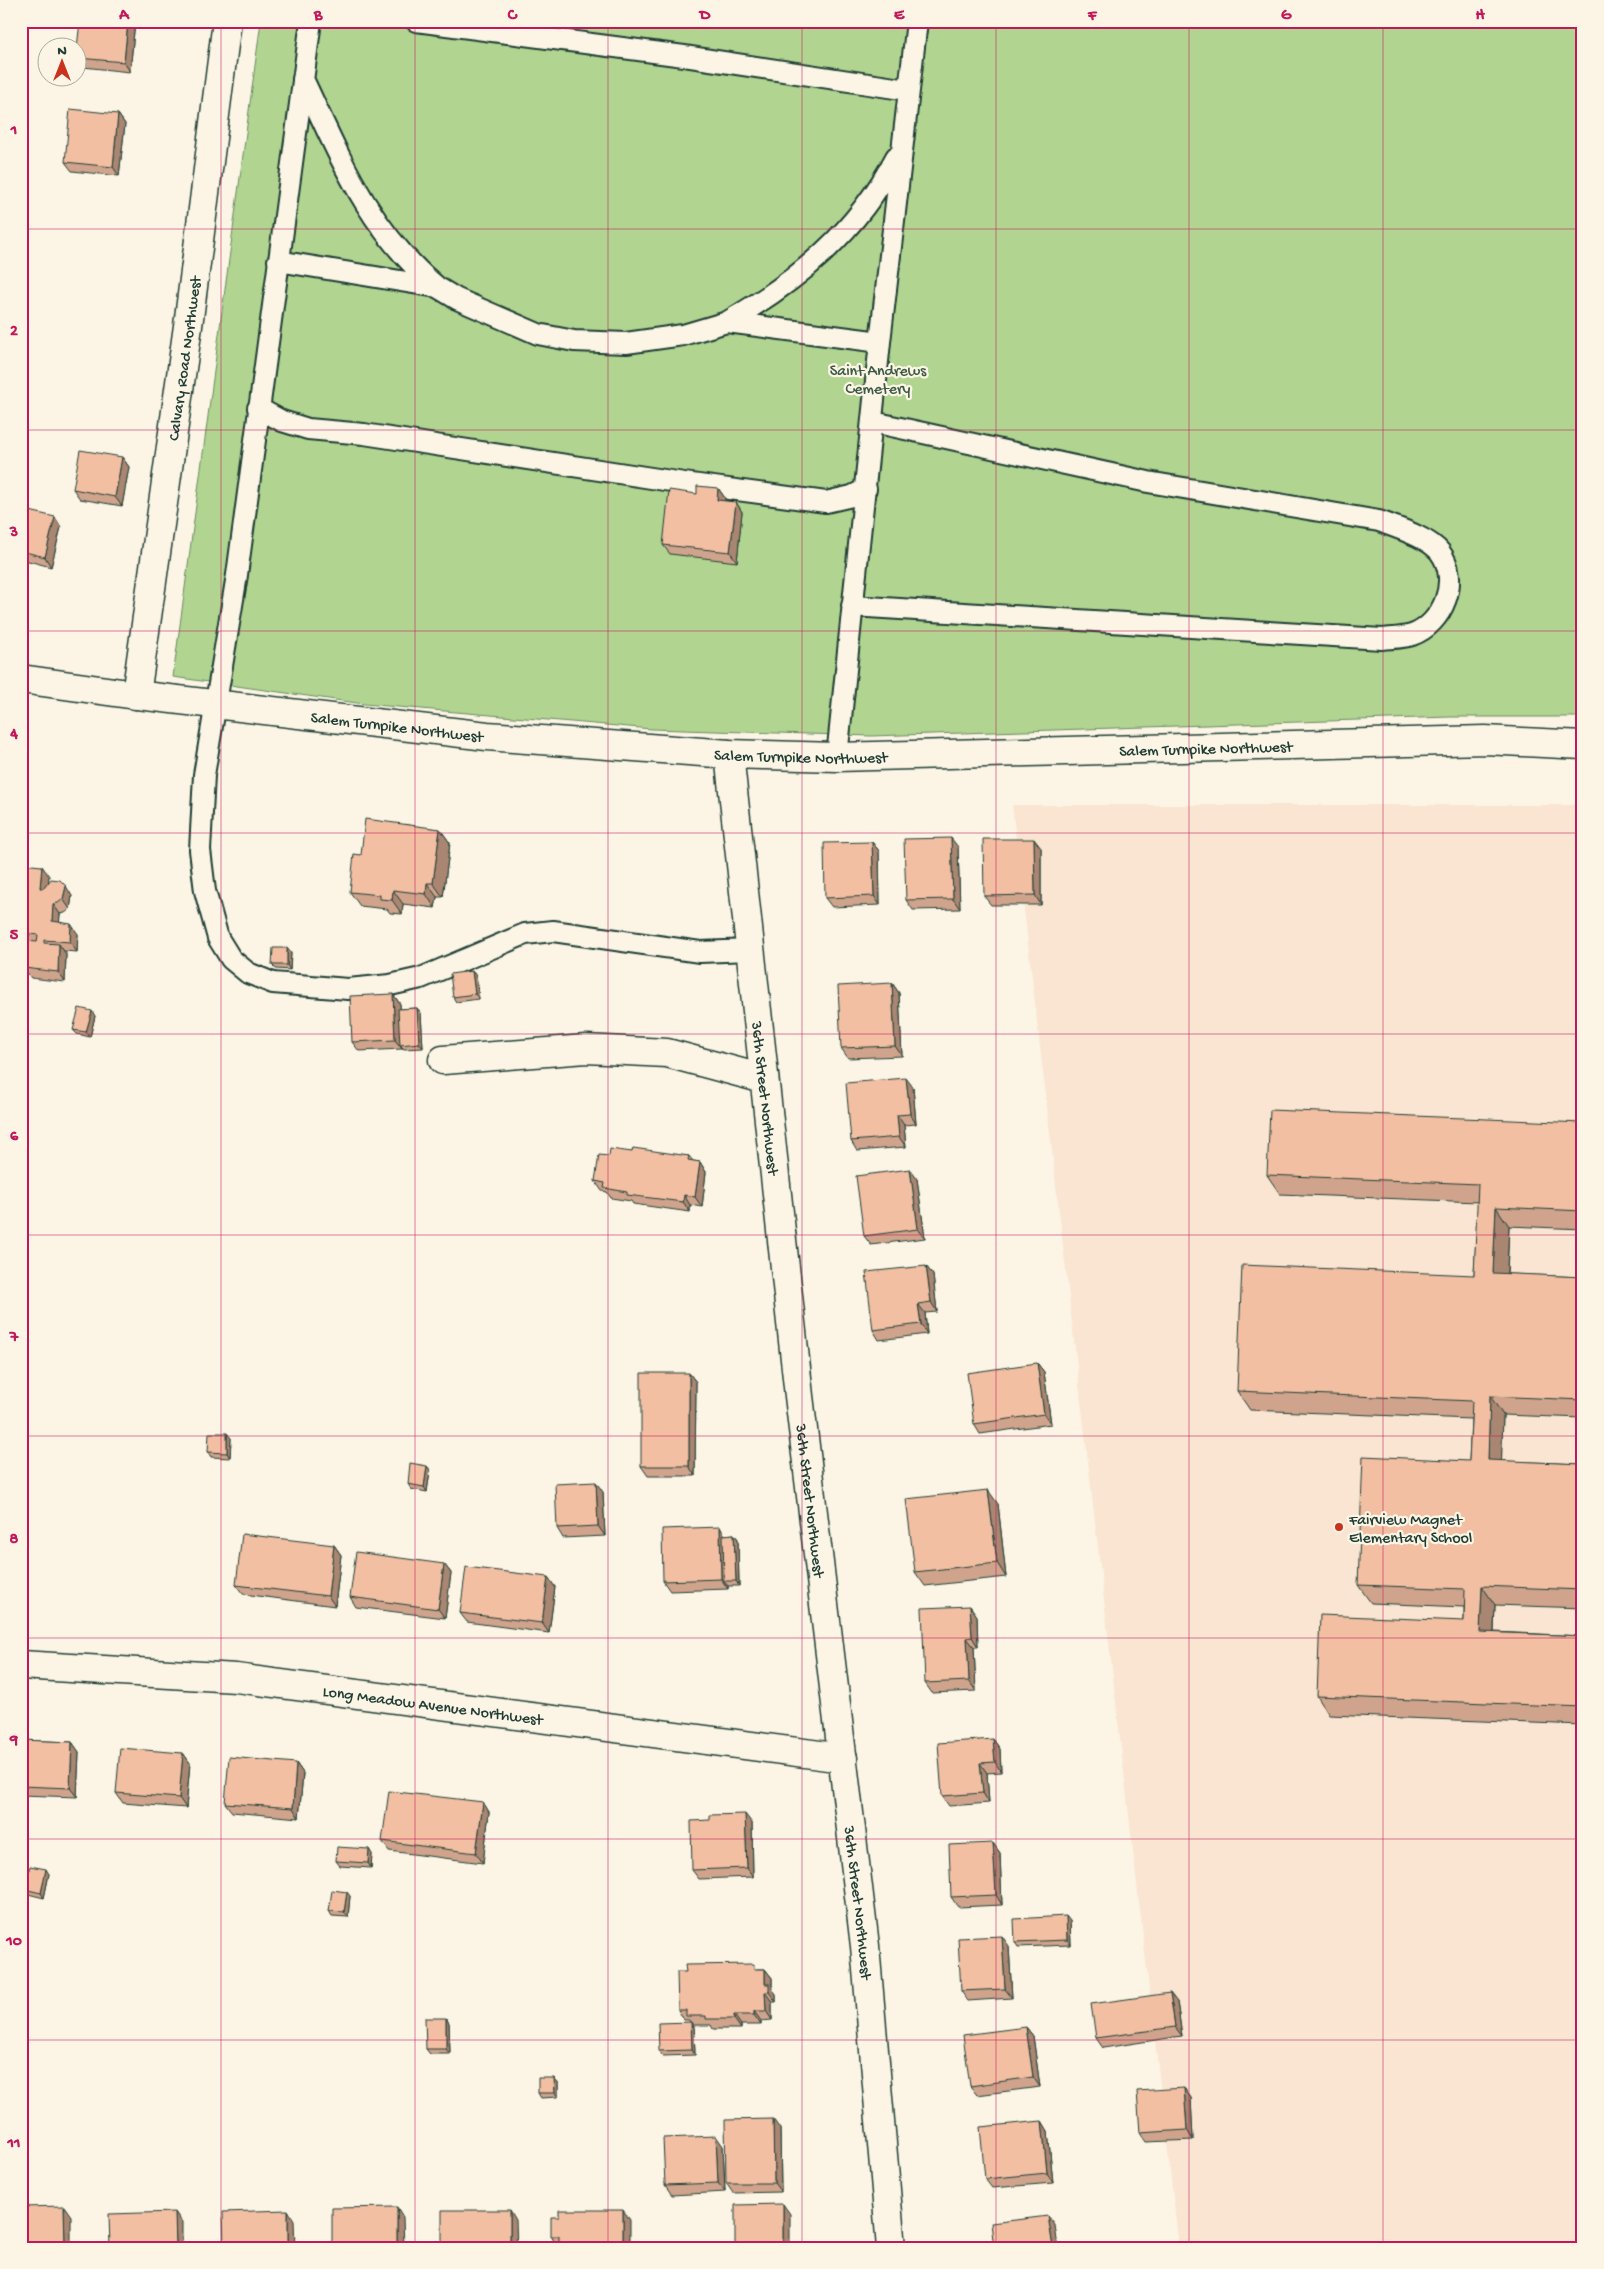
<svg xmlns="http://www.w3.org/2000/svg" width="1604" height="2269" font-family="'Gochi Hand',sans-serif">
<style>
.built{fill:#f9e5d1}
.green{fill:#b1d590;stroke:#688962}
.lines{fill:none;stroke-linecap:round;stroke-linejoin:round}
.lane-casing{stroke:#1f3d34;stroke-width:24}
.street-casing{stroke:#1f3d34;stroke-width:31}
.secondary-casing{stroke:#1f3d34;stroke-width:31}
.lane{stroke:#fcf5e5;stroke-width:20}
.street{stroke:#fcf5e5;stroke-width:28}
.secondary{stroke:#fcf5e5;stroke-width:28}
.wall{fill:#d0a48c;stroke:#1f3d34}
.shaded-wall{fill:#a98672;stroke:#1f3d34}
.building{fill:#f2bfa3;stroke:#1f3d34}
.grid{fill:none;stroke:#c2185b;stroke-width:1;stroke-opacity:0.55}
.poi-dot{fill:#c8321e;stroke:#fcf5e5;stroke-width:2}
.labels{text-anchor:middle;stroke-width:4.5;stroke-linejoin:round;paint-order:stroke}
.street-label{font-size:16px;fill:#1f3d34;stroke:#fcf5e5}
.park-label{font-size:16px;fill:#3c5b46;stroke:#fcf5e5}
.poi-label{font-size:16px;fill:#1f3d34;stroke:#fcf5e5;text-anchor:start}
.neatline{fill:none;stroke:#c2185b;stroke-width:2}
.grid-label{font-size:16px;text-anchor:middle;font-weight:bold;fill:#c2185b}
</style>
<rect width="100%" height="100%" fill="#fcf5e5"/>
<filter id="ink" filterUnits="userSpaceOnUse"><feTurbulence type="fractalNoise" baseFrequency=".02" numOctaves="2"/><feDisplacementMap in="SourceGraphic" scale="10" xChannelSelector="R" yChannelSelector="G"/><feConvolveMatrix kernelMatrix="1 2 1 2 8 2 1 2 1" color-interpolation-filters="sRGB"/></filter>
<g filter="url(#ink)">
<path class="built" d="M1012,805h571v1443h-404z"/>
<path class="green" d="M261,21h1322v696h-133l-579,19 -219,-7 -288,-25 -191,-27z"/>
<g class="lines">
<g class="lane-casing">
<path id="lane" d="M311,21l-74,554 -33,200 -4,75 5,41 13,47 13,21 17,14 25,10 75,6 42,-4 31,-7 104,-44 28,-3 147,21 50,-2
M416,21l268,35 224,34
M303,79c37,78 65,151 134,208
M278,261l159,26 20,12 81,35 36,7 52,2 57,-8 44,-13 153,20
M727,322c72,-42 130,-90 169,-165
M258,408l24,13 26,8 56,5 320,49 142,19 26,-6 14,-7
M852,606l530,33c9,-1 21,-1 30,-4 31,-11 49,-55 28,-83 -12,-15 -43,-24 -61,-31l-231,-39 -275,-60
M837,757l43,-415 37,-321"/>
</g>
<g class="street-casing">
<g id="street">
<path id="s1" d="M136,695l52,-369 39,-305"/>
<path id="s2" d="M729,754l70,642 66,550 26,302"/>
<path d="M443,1060l143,-11 81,4 97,26"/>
<path id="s3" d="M21,1665l215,13 607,80"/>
</g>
</g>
<g class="secondary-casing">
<g id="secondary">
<path id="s4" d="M21,679l115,16 351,41 242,18 108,3 648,-17 98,5"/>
</g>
</g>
<use href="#lane" class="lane"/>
<use href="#street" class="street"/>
<use href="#secondary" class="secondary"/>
</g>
<path class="wall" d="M135,21l-5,51 -47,-5 -5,-7v-12z
M118,114l7,10 -6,52 -47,-5 -7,-9z
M122,457l7,10 -7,39 -42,-7 -7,-10z
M718,488l7,10v3l11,1 6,10 -5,50 -67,-8 -7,-9 34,-51z
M21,509l40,18 -10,40 -30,-8z
M440,829l10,14 -7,54h-6l-2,11 -32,-4 -1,10 -12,-1 -3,-4 -27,-3 -10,-14 11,-37z
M872,842l7,9 1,54 -48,2 -7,-9z
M958,847l2,62 -47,1 -7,-10z
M1041,848v57h-50l-7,-9z
M21,864l28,12 -1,6 24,14 -2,13 -5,4 -5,1 -1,8 19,12 -1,18 -13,-1 2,3 -1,28 -34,-4 -7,-10 2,-26h-5z
M291,953l-1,17 -14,-1 -4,-4z
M472,971l4,5 3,23 -23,3 -3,-5z
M892,983l7,10 3,63 -54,2 -7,-10z
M393,994l7,10v5l17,-1 4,5 2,35 -19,1 -2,-2v2l-43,2 -7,-9z
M95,1016l-5,21 -13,-3 -4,-4z
M913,1087l3,37 -12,1 2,22 -49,4 -6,-10z
M1583,1123v106l-74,-3 -2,48 76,3v141l-80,-3 -2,46 82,3v144l-88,-3 -1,27 89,4v89l-254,-10 -12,-19 147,-75v-14l-93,-4 -13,-18 111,-124 2,-42 -221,-9 -13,-19 237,-116 4,-73 -198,-8 -13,-19z
M632,1152l57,4 4,5 7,1 6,10 -4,35 -12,-2v7l-57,-8 -2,-3 -20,-3 -4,-6 -5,-1 -7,-10 14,-25z
M917,1179l8,59 -54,7 -7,-9z
M926,1266l7,9 4,37 -12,1 2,21 -48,6 -6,-10z
M1037,1363l7,9 7,52 -71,10 -6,-10z
M689,1373l7,9 -1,94h-47l-7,-10z
M231,1438l-1,20 -19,-1 -3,-5z
M427,1466l3,4 -3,22 -16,-3 -3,-5z
M603,1492l2,44 -42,2 -6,-10z
M998,1504l8,73 -81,9 -10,-14z
M734,1534l4,5 1,47h-11v3l-58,2 -7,-10 62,-46z
M334,1545l7,10 -6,51 -92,-12 -7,-9z
M444,1564l7,9 -6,45 -89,-11 -6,-10z
M548,1577l7,10 -6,46 -82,-11 -7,-9z
M970,1606l7,10 1,31h-4l2,44 -44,2 -7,-10z
M993,1739l7,10 1,23 -14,1 2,30 -40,3 -7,-10z
M21,1740l51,2 7,10 -2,45 -56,-2z
M183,1753l7,10 -4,45 -63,-5 -7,-10z
M296,1763l7,10 -4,45 -67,-6 -7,-9z
M483,1802l6,10 -6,51 -94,-12 -7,-10z
M710,1820l42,3 1,54 -54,2 -7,-9z
M993,1843l7,10 2,52 -44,2 -7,-10z
M372,1854l-1,14 -31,-2 -4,-5z
M49,1874l-5,24 -16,-4 -4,-5z
M350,1896l-2,21 -16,-1 -3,-5z
M1070,1921l1,24 -53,2 -3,-5z
M1009,1946l3,52 -44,3 -7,-10z
M757,1969h8l7,9v11l4,5v8h-4v18l-11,1v4h-20v4h-28l-2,-4h-18l1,2 1,28 -32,1 -4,-5 31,-29 -1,-2h-5l-6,-10z
M1177,2002l5,34 -79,12 -7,-10z
M446,2018l3,5 1,31h-20l-4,-5z
M1026,2027l7,9 7,51 -63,8 -7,-9z
M558,2082v15l-17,1 -3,-5z
M1184,2088l7,10 2,42 -47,2 -6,-9z
M1042,2121l6,10 5,52 -61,5 -7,-9z
M780,2129l1,63 -48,1 -7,-10z
M723,2146l2,46 -53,3 -7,-10z
M630,2220l-71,26h-2l-6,-10z"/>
<path class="shaded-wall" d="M128,21h7l-5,51 -6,-10z
M118,114l7,10 -6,52 -6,-9z
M122,457l7,10 -7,39 -7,-9z
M718,488l7,10 -1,12 -7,-10z
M736,502l6,10 -5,50 -7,-10z
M55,517l6,10 -10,40 -6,-10z
M440,829l10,14 -7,54 -10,-14z
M951,838l7,9 2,62 -7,-10z
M1034,839l7,9v57l-6,-10z
M872,842l7,9 1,54 -6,-9z
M42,866l7,10 -2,21 -7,-9z
M427,883l10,14 -2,11 -9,-14z
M66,886l6,10 -2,13 -7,-10z
M393,890l10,14 -1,10 -10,-14z
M53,904l7,10 -1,17 -7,-10z
M71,924l7,10 -1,18 -7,-10z
M59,944l7,10 -1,28 -7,-10z
M287,948l4,5 -1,17 -3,-5z
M472,971l4,5 3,23 -4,-5z
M892,983l7,10 3,63 -7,-10z
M393,994l7,10 2,40 -2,1 2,2v2l-7,-9z
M417,1008l4,5 2,35 -4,-5z
M92,1011l3,5 -5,21 -4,-5z
M906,1078l7,9 3,37 -6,-10z
M897,1115l7,10 2,22 -7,-10z
M700,1162l6,10 -4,35 -7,-10z
M910,1169l7,10 8,59 -7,-9z
M684,1195l6,10v7l-7,-10z
M1496,1207l13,19 -3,66 -13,-19z
M926,1266l7,9 4,37 -6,-10z
M918,1304l7,9 2,21 -6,-10z
M1037,1363l7,9 7,52 -7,-10z
M689,1373l7,9 -1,94 -6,-10z
M1490,1396l13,19 -2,63 -13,-18z
M227,1433l4,5 -1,20 -3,-5z
M427,1466l3,4 -3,22 -3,-5z
M596,1482l7,10 2,44 -7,-10z
M988,1490l10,14 8,73 -9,-14z
M720,1527l6,10 -2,44 4,5v3l-7,-10z
M734,1534l4,5 1,47 -3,-5z
M334,1545l7,10 -6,51 -7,-10z
M444,1564l7,9 -6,45 -7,-9z
M548,1577l7,10 -6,46 -7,-10z
M1482,1586l13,19 -2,45 -13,-18z
M970,1606l7,10 1,31 -6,-10z
M967,1638l7,9 2,44 -7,-10z
M993,1739l7,10 1,23 -6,-10z
M72,1742l7,10 -2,45 -7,-9z
M183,1753l7,10 -4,45 -7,-10z
M296,1763l7,10 -4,45 -6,-10z
M980,1763l7,10 2,30 -6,-10z
M483,1802l6,10 -6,51 -7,-10z
M745,1814l7,9 1,54 -6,-9z
M993,1843l7,10 2,52 -6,-10z
M369,1849l3,5 -1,14 -3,-5z
M46,1869l3,5 -5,24 -3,-5z
M347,1892l3,4 -2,21 -4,-5z
M1066,1916l4,5 1,24 -4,-5z
M1002,1936l7,10 3,52 -7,-9z
M765,1969l7,9v11l4,5v8l-7,-10 -4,-8z
M765,1992l7,10v18l-6,-9z
M1170,1993l7,9 5,34 -7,-9z
M754,2011l7,10v4l-7,-10z
M734,2015l7,10v4l-7,-10z
M446,2018l3,5 1,31 -4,-5z
M691,2022l3,5 1,28 -3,-5z
M1026,2027l7,9 7,51 -7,-10z
M554,2078l4,4v15l-3,-4z
M1184,2088l7,10 2,42 -6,-10z
M773,2119l7,10 1,63 -7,-9z
M1042,2121l6,10 5,52 -6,-10z
M716,2136l7,10 2,46 -7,-9z
M783,2204l7,10v34h-7z
M64,2206l7,10v32h-6z
M397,2207l6,10 1,31h-7z
M288,2210l6,10 1,28h-7z
M510,2210l6,10 1,28h-7z
M623,2210l7,10v28h-7z
M175,2212l7,10v26h-6z
M1048,2216l7,9 3,23h-5z"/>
<path class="building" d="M80,21h48l-4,41 -46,-4 -1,-10z
M70,109l48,5 -5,53 -48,-5z
M80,450l42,7 -7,40 -42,-8z
M697,486l21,2 -1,12 19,2 -6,50 -67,-7 6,-55 28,4z
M21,509l34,8 -10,40 -24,-6z
M365,819l75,10 -7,54h-6l-1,11 -33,-4 -1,10 -12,-1v-4l-30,-3 4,-38 7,1z
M951,838l2,61 -47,1 -2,-61z
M983,839h51l1,56 -51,1z
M872,842l2,54 -49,2 -1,-55z
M21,864l21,2 -2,22h4l7,-9 9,1 6,6 -3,13 -5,4 -5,1 -1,17 19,3 -1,18 -26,-2v3l15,1 -1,28 -34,-4 2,-27 11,1 1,-7 -17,-2z
M273,948h14v17h-15z
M472,971l3,23 -22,3 -3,-23z
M892,983l3,63 -54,2 -3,-62z
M393,994l2,46 -43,2 -2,-46z
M79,1008l13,3 -6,21 -13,-2z
M417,1008l2,35 -19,2 -2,-36z
M906,1078l4,36 -13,1 2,22 -48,4 -5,-58z
M1270,1110l313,13v88l-87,-4 -3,66 90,4v123l-93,-4 -2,64 95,4v126l-101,-4 -2,46 103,4v71l-266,-11 3,-81 144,6 1,-32 -107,-4 5,-129 106,5 3,-60 -235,-10 5,-126 232,10 4,-91 -211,-9z
M633,1148l56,8 -1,4 12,2 -5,35 -11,-2 -1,7 -56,-7v-3l-23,-4 1,-5 -10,-2 4,-26 10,1 1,-7 22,3z
M910,1169l8,60 -54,7 -8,-60z
M926,1266l5,36 -13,2 3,20 -48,6 -7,-58z
M1037,1363l7,51 -70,10 -7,-51z
M641,1373h48v93h-48z
M209,1433h18v20l-19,-1z
M410,1463l17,3 -3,21 -16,-3z
M596,1482l2,44 -41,2 -2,-44z
M988,1490l9,73 -82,9 -9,-73z
M720,1527l1,52 -58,2 -1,-52z
M242,1534l92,11 -6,51 -92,-11z
M734,1534l2,47h-12l-1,-46z
M356,1552l88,12 -6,45 -88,-12z
M466,1567l82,10 -6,46 -82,-10z
M970,1606l2,31 -5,1 2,43 -44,2 -3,-75z
M993,1739l2,23 -15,1 3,30 -41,3 -4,-53z
M21,1740l51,2 -2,46 -49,-2z
M120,1748l63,5 -4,45 -63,-5z
M229,1757l67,6 -3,45 -68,-5z
M389,1791l94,11 -7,51 -94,-12z
M745,1814l2,54 -55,2 -1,-49 19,-1v-5z
M993,1843l3,52 -45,2 -2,-52z
M337,1847l32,2 -1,14 -32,-2z
M30,1866l16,3 -5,24 -17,-4z
M332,1890l15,2 -3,20 -15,-1z
M1066,1916l1,24 -52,2 -1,-23z
M1002,1936l3,53 -44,2 -3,-53z
M754,1964v5h11v15h4v8h-4l1,19h-12v4h-20v4h-28v-3h-20v-6h-8l-1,-38h9l-1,-7z
M1170,1993l5,34 -79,11 -5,-34z
M425,2018h21v31h-20z
M691,2022l1,28 -33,1 -1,-28z
M1026,2027l7,50 -63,9 -7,-51z
M538,2078h16l1,15h-17z
M1184,2088l3,42 -47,3 -3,-42z
M773,2119l1,64h-48l-1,-63z
M1042,2121l5,52 -62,6 -5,-52z
M716,2136l2,47 -53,2 -2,-47z
M783,2204v44h-48v-43z
M64,2206l1,42h-44v-41z
M397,2207v41h-65v-40z
M288,2210v38h-64l-1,-36z
M442,2210h68v38h-68z
M559,2210h64v38h-64v-12h-8v-19h8z
M175,2212l1,36h-66l-1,-34z
M1048,2216l5,32h-59l-3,-25z"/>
</g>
<path class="grid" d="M221,21v2227M415,21v2227M608,21v2227M802,21v2227M996,21v2227M1189,21v2227M1383,21v2227M21,229h1562M21,430h1562M21,631h1562M21,833h1562M21,1034h1562M21,1235h1562M21,1436h1562M21,1638h1562M21,1839h1562M21,2040h1562"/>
<circle class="poi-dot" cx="1339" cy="1527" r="5"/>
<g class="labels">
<g class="street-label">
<text dy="6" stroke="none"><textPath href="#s1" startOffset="340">Calvary Road Northwest</textPath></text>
<text dy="6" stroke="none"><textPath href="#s4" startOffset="379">Salem Turnpike Northwest</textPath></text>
<text dy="6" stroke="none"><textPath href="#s4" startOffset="1189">Salem Turnpike Northwest</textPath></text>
<text dy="6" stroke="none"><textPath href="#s4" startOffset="784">Salem Turnpike Northwest</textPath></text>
<text dy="6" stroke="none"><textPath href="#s2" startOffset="346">36th Street Northwest</textPath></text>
<text dy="6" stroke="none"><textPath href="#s2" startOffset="751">36th Street Northwest</textPath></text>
<text dy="6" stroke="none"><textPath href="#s3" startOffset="414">Long Meadow Avenue Northwest</textPath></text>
<text dy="6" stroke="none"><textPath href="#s2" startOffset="1156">36th Street Northwest</textPath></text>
</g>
<g class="park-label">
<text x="878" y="375">Saint Andrews<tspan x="878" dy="18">Cemetery</tspan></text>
</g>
<g class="poi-label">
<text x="1349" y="1524">Fairview Magnet<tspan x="1349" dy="18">Elementary School</tspan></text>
</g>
</g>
<rect width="1604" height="2269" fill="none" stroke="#fcf5e5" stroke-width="55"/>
<g transform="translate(62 62)"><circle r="24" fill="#fcf5e5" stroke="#a4ab9e"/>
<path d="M0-4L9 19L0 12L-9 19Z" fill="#c8321e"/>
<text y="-8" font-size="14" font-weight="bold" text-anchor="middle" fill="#1f3d34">N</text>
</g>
<rect x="28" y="28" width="1548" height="2214" class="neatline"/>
<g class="grid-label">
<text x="124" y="19">A</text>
<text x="318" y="19">B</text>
<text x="512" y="19">C</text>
<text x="705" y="19">D</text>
<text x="899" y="19">E</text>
<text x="1092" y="19">F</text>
<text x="1286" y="19">G</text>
<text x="1480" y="19">H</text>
<text x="14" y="134">1</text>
<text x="14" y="335">2</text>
<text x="14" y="536">3</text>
<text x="14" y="738">4</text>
<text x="14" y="939">5</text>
<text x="14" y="1140">6</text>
<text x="14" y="1341">7</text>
<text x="14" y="1543">8</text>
<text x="14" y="1744">9</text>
<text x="14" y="1945">10</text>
<text x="14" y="2147">11</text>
</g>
</svg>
